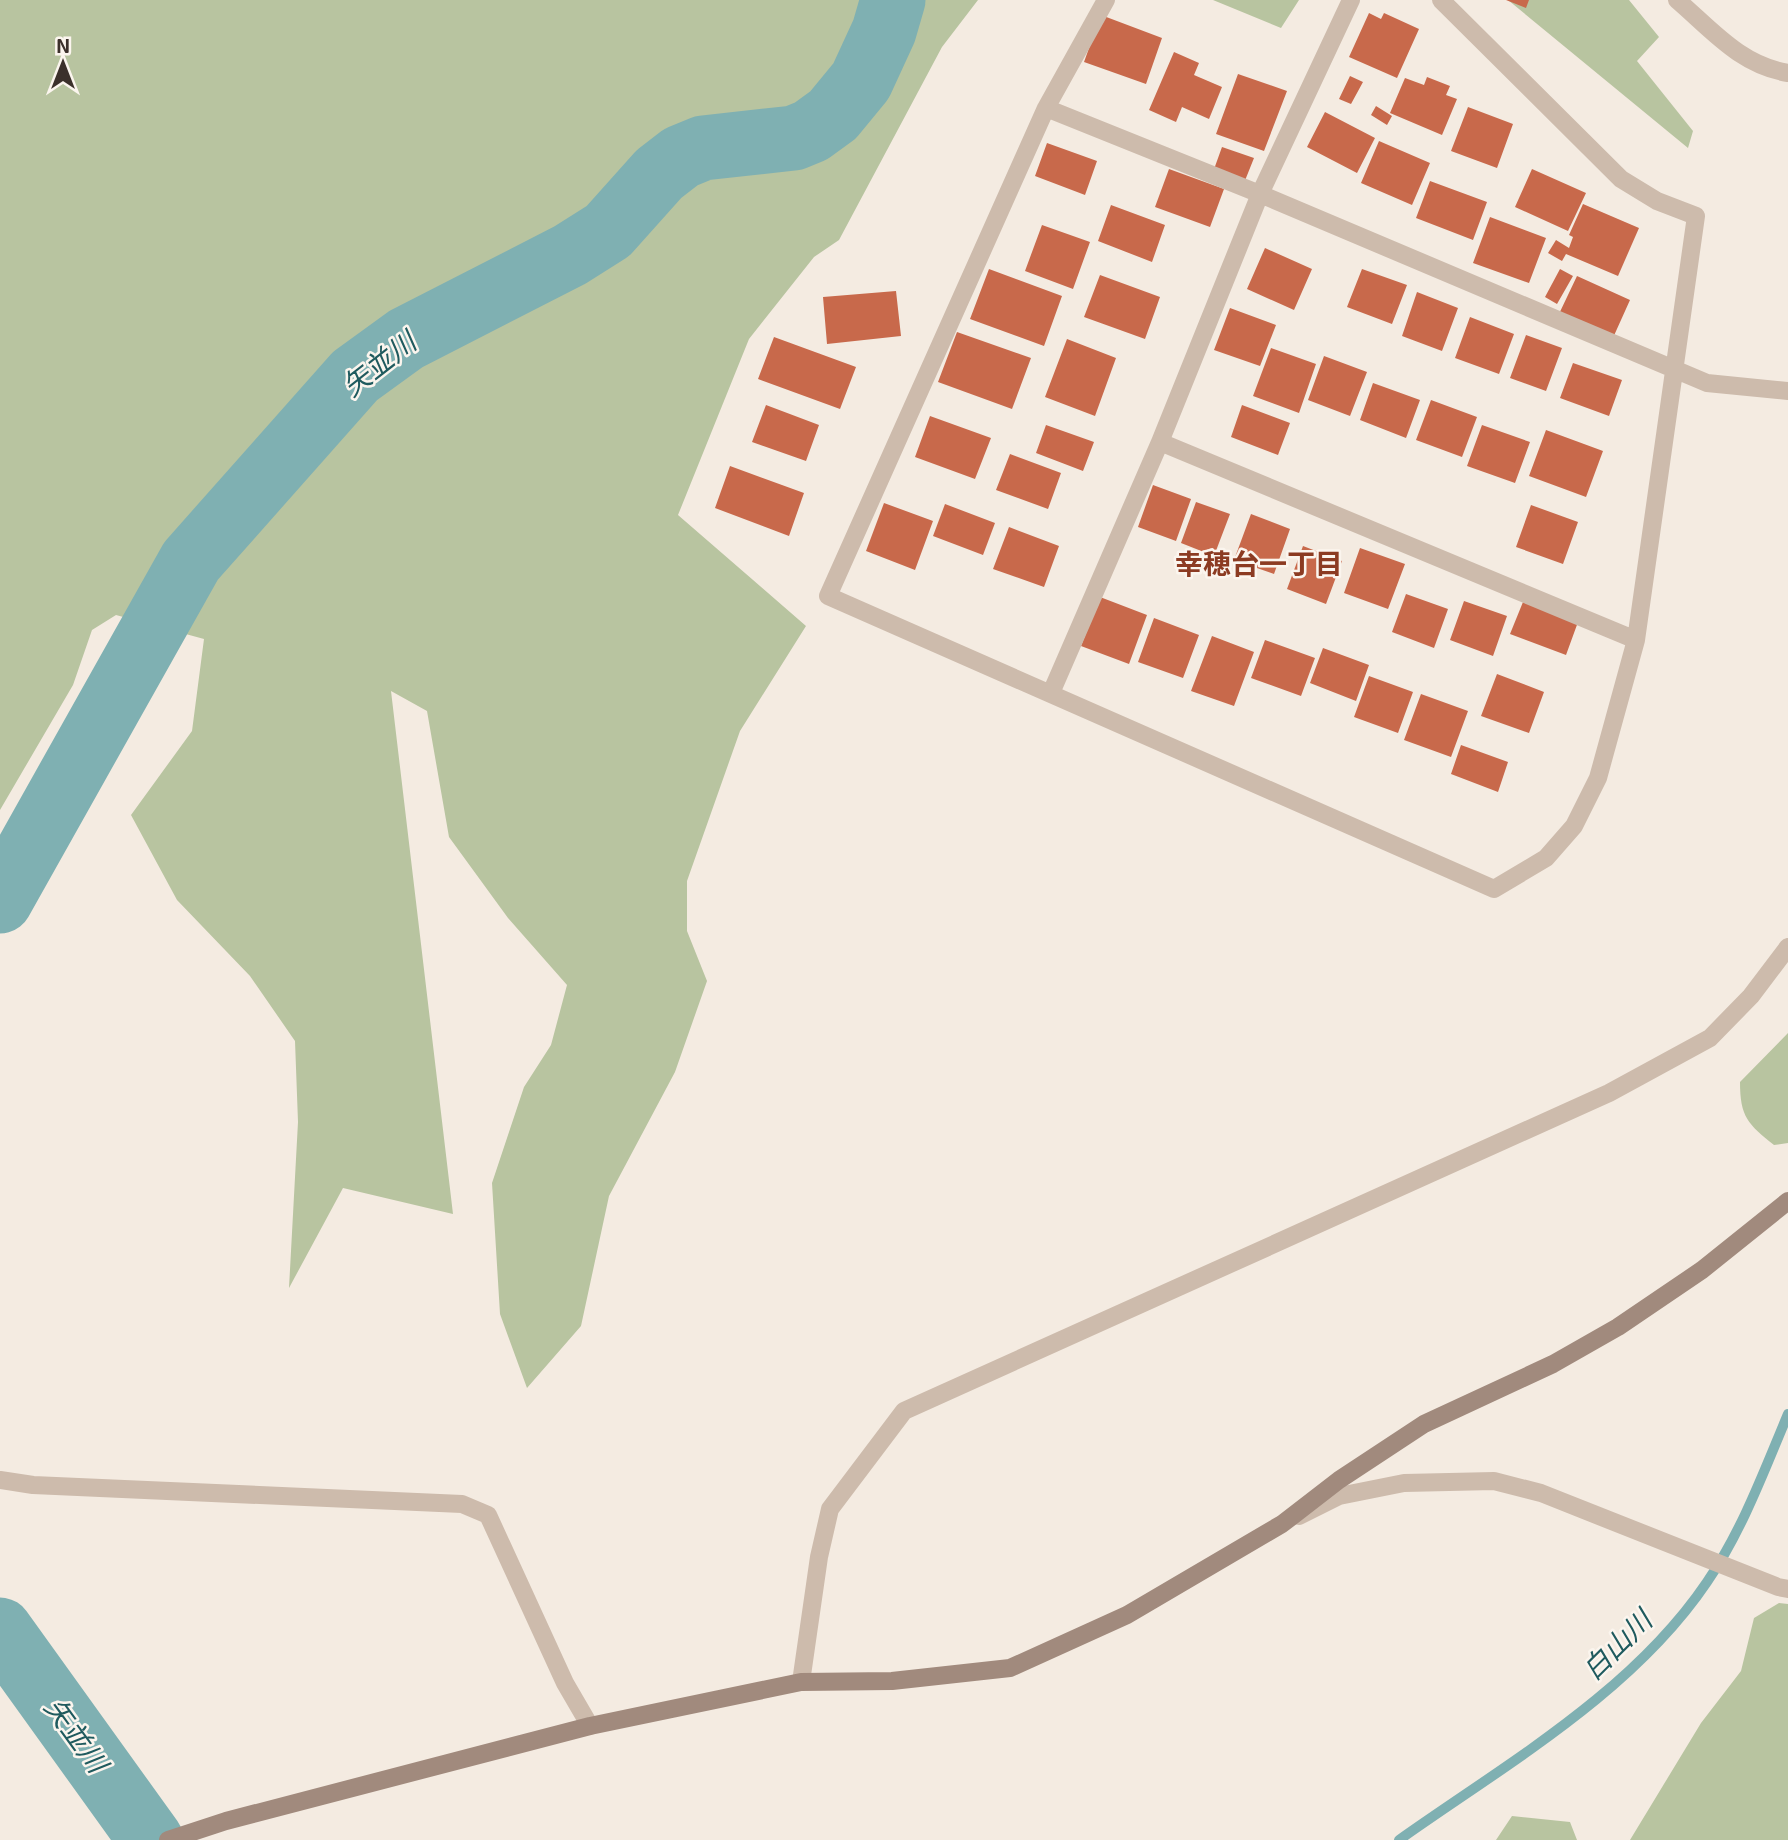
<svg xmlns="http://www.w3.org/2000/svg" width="1788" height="1840" font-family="'Exo 2','Noto Sans JP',sans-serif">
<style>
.green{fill:#b8c4a0}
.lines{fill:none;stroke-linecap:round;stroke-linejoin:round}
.stream{stroke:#7fb0b2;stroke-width:10}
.river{stroke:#7fb0b2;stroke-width:65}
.building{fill:#c8694b}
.minor{stroke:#cdbbac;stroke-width:18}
.tertiary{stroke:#cdbbac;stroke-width:18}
.secondary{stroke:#a18a7d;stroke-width:18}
.labels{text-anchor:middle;stroke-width:5;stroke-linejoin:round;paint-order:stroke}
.water-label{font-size:28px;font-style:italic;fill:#1f5a5e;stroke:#fbf5ee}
.neighbourhood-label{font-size:28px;font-weight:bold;fill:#8c3b22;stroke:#fbf5ee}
</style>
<rect width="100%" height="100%" fill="#f4ebe1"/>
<path class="green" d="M0,0h978l-36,47 -103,193 -25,17 -65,82 -71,176 128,111 -66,105 -53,150v50l20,50 -32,91 -66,124 -28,130 -54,62 -27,-74 -8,-131 32,-96 27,-42 16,-60 -59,-67 -59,-81 -22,-126 -36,-20 62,523 -110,-26 -54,100 9,-166 -3,-81 -45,-65 -73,-76 -46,-85 61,-84 12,-92 -88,-24 -24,15 -19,55 -73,125z
M1213,0h86l-18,28z
M1508,0h121l30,37 -22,24 56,70 -5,17z
M1788,1033v110l-14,2c-26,-21 -34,-28 -34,-63z
M1779,1603l9,1v236h-158l71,-117 40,-52 13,-53z
M1512,1816l58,6 7,18h-81z"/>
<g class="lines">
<path class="stream" d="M1399,1840c107,-76 233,-147 308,-258 35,-51 57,-111 81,-168"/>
<path class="river" d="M0,901l191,-340 164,-185 51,-37 164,-84 38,-24 51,-57 22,-17 22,-9 91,-10 17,-7 22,-16 28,-34 23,-50 9,-31
M0,1630l151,210"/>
</g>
<path class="building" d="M1506,0h23l-3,8z
M1369,13l12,6 3,-6 35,16 -22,49 -48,-21z
M1101,15l61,23 -16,46 -62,-22z
M1174,52l25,11 -5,12 28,12 -13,32 -27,-12 -6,15 -27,-12z
M1238,74l49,17 -23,60 -48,-17z
M1350,76l13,6 -12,22 -12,-5z
M1427,77l23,9 -4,9 11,4 -15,36 -52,-22 15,-35 19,7z
M1376,106l16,10 -5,9 -16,-10z
M1468,107l45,17 -16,44 -46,-17z
M1325,112l50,26 -18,35 -50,-26z
M1379,141l51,22 -18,42 -51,-22z
M1047,143l50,18 -12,34 -50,-19z
M1222,147l32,11 -10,25 -31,-11z
M1169,169l55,20 -14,38 -55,-20z
M1532,169l54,24 -18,38 -53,-24z
M1430,181l57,21 -14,38 -57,-22z
M1583,204l56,24 -21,48 -52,-22 -4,7 -14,-8 8,-13 13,8 4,-11 -4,-2z
M1111,205l54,20 -13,37 -54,-21z
M1490,217l56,21 -17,45 -56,-20z
M1042,225l48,17 -17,47 -48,-18z
M1265,248l47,21 -18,41 -47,-21z
M989,269l73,27 -18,50 -74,-27z
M1362,269l45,16 -15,39 -45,-17z
M1560,269l13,7 -16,28 -12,-7z
M1100,275l60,22 -15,42 -61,-22z
M1577,276l53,24 -18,40 -54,-24z
M896,291l5,45 -74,8 -4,-47z
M1417,292l41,16 -16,43 -40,-15z
M1230,308l46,17 -16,41 -46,-16z
M1470,317l44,17 -15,40 -44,-16z
M957,332l74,26 -19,51 -74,-27z
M1526,335l36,13 -16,43 -36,-13z
M774,337l82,30 -16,42 -82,-30z
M1067,339l49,19 -21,58 -50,-19z
M1271,348l45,16 -17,49 -46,-17z
M1324,356l43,16 -17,44 -42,-16z
M1573,363l49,17 -13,36 -49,-18z
M1373,383l47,17 -14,38 -46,-18z
M1431,400l46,17 -15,40 -46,-17z
M766,405l53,20 -13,36 -54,-19z
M1242,405l48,18 -12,32 -47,-18z
M930,416l61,22 -16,41 -60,-22z
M1046,425l48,17 -11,29 -47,-18z
M1482,425l48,17 -15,41 -48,-17z
M1546,430l57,21 -17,46 -57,-21z
M1010,454l51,19 -13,36 -52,-19z
M730,466l74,27 -15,43 -74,-28z
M1153,485l38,14 -15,42 -38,-14z
M1196,502l34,12 -16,42 -33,-13z
M884,503l49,18 -18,49 -49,-19z
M945,504l50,19 -12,32 -50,-19z
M1531,505l47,17 -15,42 -47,-17z
M1251,514l39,15 -16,45 -40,-14z
M1009,527l50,19 -15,41 -51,-18z
M1303,546l39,15 -16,43 -39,-15z
M1360,548l45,16 -17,45 -44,-16z
M1406,594l42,15 -14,39 -42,-16z
M1100,597l47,18 -18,49 -48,-18z
M1464,601l43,15 -14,40 -43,-16z
M1523,602l55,20 -12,33 -56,-21z
M1154,618l45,17 -16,43 -45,-16z
M1212,636l42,16 -20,54 -43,-15z
M1265,640l50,18 -14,38 -50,-18z
M1323,648l46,17 -13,36 -46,-18z
M1497,674l47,18 -15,41 -48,-17z
M1369,676l44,16 -15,41 -44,-16z
M1421,694l47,17 -17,46 -47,-17z
M1461,745l47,17 -10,30 -47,-18z"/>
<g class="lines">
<path class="minor" d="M1106,0l-60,108 -218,488 666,293 52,-31 28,-32 24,-48 38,-138 60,-424 -39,-15 -36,-22 -180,-179
M1677,0c35,30 63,65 111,73
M1046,108l214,86 447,189 81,8
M1160,442l476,198
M1051,693l109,-251 100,-248 91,-194
M0,1480l33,5 429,19 26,11 77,168 25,43
M1299,1516l40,-20 65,-13 90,-2 47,12 237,94 10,2"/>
<path class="tertiary" d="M801,1682l18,-125 11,-48 74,-98 705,-318 101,-55 41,-42 37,-49"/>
<path class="secondary" d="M168,1840l58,-19 364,-95 211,-44 91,-1 118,-13 117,-53 155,-91 57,-44 85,-56 129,-60 65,-37 84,-57 86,-69"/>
</g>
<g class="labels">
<g class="water-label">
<text transform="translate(379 364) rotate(-38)" y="10">矢並川</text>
<text transform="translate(1617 1645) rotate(-45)" y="10">白山川</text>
<text transform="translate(76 1735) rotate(54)" y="10">矢並川</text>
</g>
<g class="neighbourhood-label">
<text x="1259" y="574">幸穂台一丁目</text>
</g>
</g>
<g transform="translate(63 63)" stroke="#fbf5ee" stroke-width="5" paint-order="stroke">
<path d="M0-5L12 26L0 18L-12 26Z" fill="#3b302b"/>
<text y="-10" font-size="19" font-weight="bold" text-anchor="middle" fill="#3b302b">N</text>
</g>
</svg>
